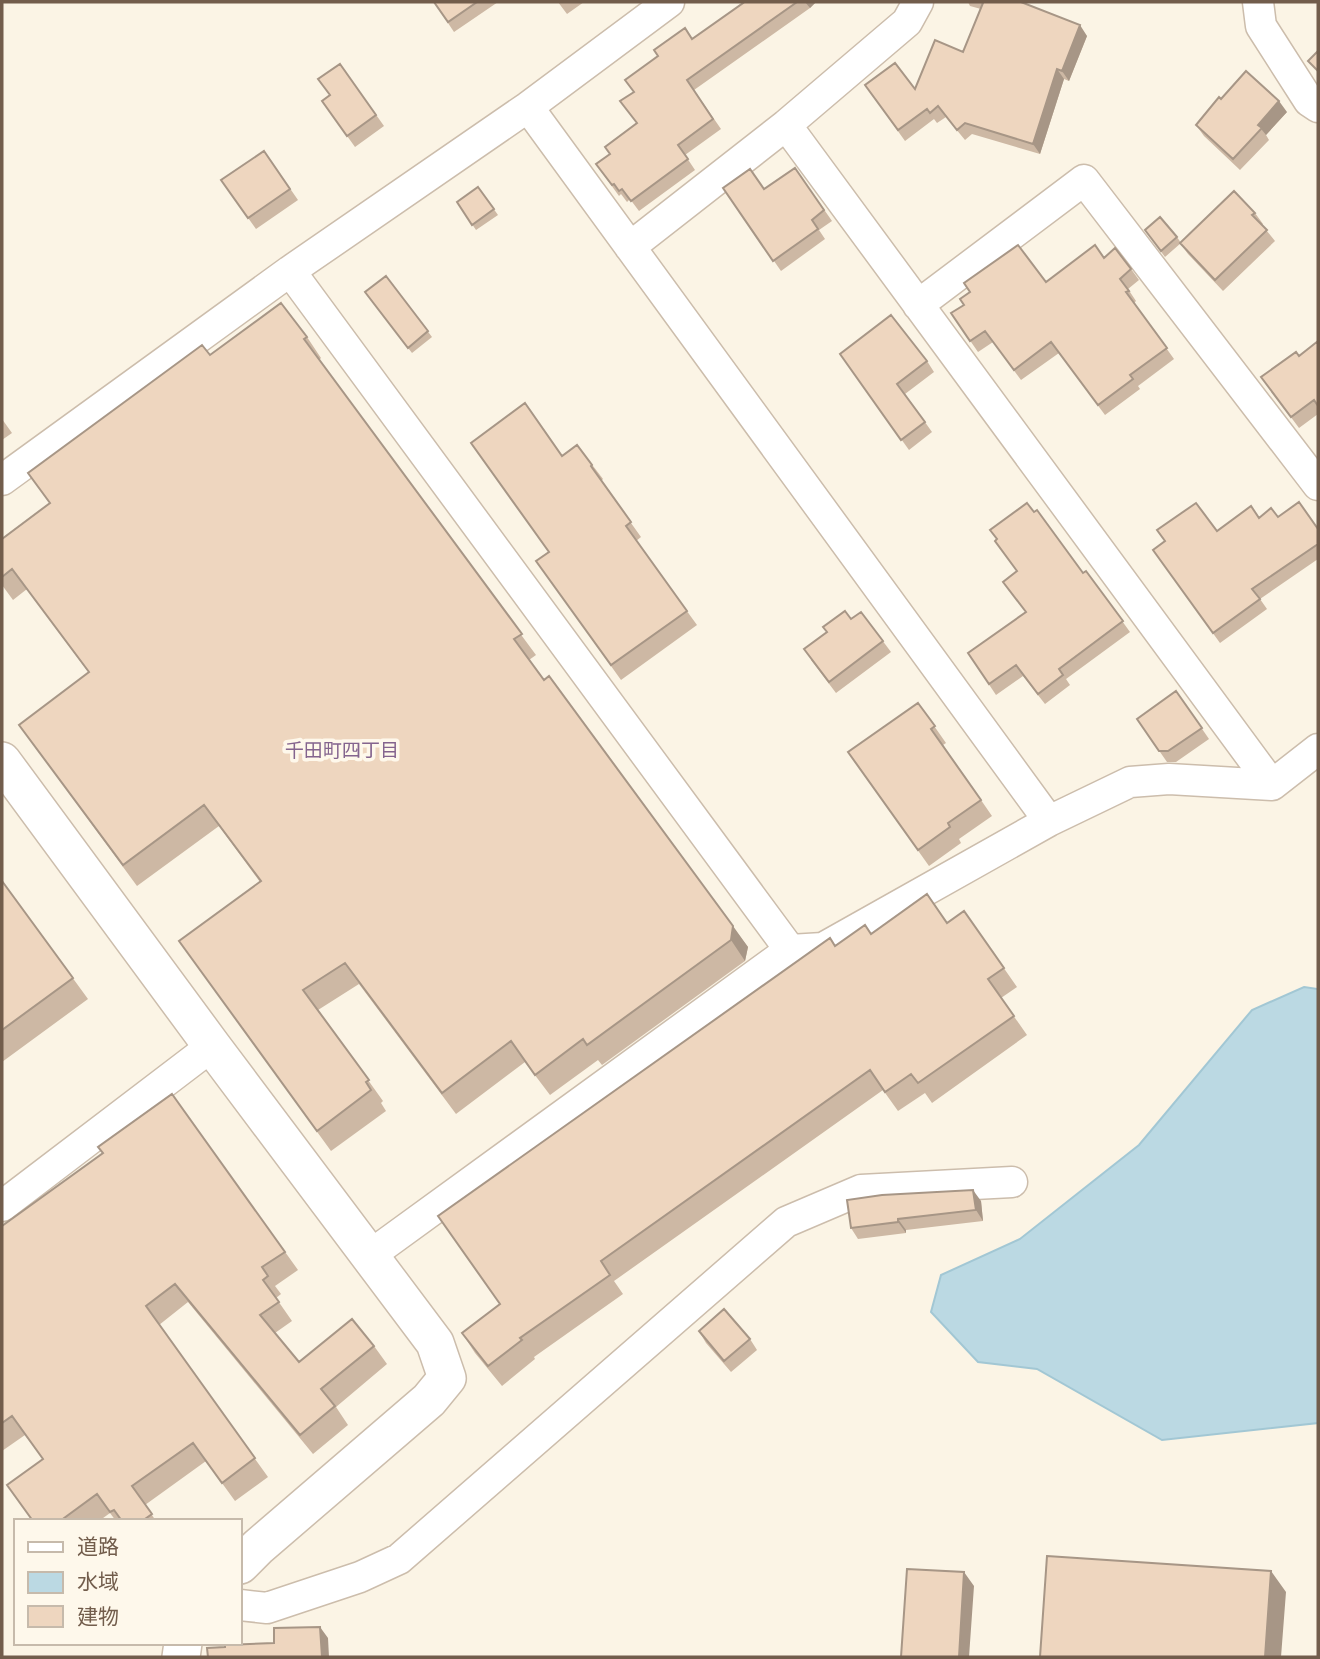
<svg xmlns="http://www.w3.org/2000/svg" width="1320" height="1659" font-family="Quicksand,'Noto Sans JP',sans-serif">
<style>
.water{fill:#bbd9e3;stroke:#a2c7d4;stroke-width:2}
.lines{fill:none;stroke-linecap:round;stroke-linejoin:round}
.minor-casing{stroke:#ccbdac;stroke-width:33}
.tertiary-casing{stroke:#ccbdac;stroke-width:40}
.minor{stroke:#fff;stroke-width:30}
.tertiary{stroke:#fff;stroke-width:37}
.wall{fill:#cdb8a4}
.shaded-wall{fill:#a79686}
.building{fill:#eed6bf;stroke:#a79686;stroke-width:2}
.labels{text-anchor:middle;stroke-width:7;stroke-linejoin:round;paint-order:stroke}
.neighbourhood-label{font-size:19px;fill:#84648e;stroke:#fef8eb}
</style>
<rect width="100%" height="100%" fill="#fbf4e5"/>
<path class="water" d="M1304,987l14,2v434l-156,17 -125,-71 -59,-7 -47,-50 10,-37 79,-36 119,-94 113,-135z"/>
<g class="lines">
<g class="minor-casing">
<path id="minor" d="M1258,2l3,24 48,75 9,6
M528,107l521,714
M786,125l486,660
M630,247l156,-122 121,-103 11,-20
M290,271l500,679
M918,305l166,-125 234,305
M2,480l288,-209 238,-164 141,-105
M2,1206l210,-160
M369,1256l421,-306 33,-2 226,-127 81,-39 39,-3 103,6 46,-36
M240,1605l27,3 93,-31 39,-18 387,-337 75,-32 151,-8"/>
</g>
<g class="tertiary-casing">
<path id="tertiary" d="M2,761l210,285 223,297 12,35 -18,22 -171,147 -18,18
M181,1657l2,-14"/>
</g>
<use href="#minor" class="minor"/>
<use href="#tertiary" class="tertiary"/>
</g>
<path class="wall" d="M434,2h64l-44,30z
M558,2h26l-17,12z
M742,2h74l-6,6 -116,82 27,39 -36,26 10,15 -56,41 -9,-12 -3,3 -6,-8 -2,2 -23,-32 14,-10 26,-31 -3,-31 59,-53 51,-36z
M968,2h53l66,34 -18,45 -5,-2 -24,75 -68,-20 -7,6 -19,-23 -9,6 -3,-4 -29,22 -40,-56 50,4 48,-37 18,-43 -11,-3z
M340,64l44,62 -29,21 -33,-46 7,-6z
M1287,112l-21,23 3,5 -29,30 -36,-34 -8,-11z
M264,151l34,49 -42,29 -35,-49z
M795,168l37,53 -13,9 6,9 -44,32 -58,-83 41,1z
M478,187l20,28 -22,15 -19,-28z
M1255,213l8,11 -1,1 13,16 -52,50 -35,-37 -8,-11z
M1145,230l32,7 4,6 -16,14z
M1104,258l27,11 8,11 -11,9 8,12 -2,2 40,56 -36,27 2,3 -35,26 -46,-62 -38,27 -28,-38 -15,10 -27,-39 95,-31z
M386,276l46,61 -20,16 -47,-61z
M307,337l14,21 -2,2 217,295 -7,5 15,20 204,267 -3,14 -143,104 -4,-5 -48,35 -25,-33 -69,52 -97,-130 -41,26 65,91 -2,2 5,8 -55,40 -137,-189 66,-80 -41,-56 -82,60 -118,-161 70,-52 -62,-84 -14,11 -11,-15v-46l48,-36 -22,-30 182,-118z
M1318,341v73l-19,14 -38,-51 38,-21z
M840,354l87,7 7,11 -29,22 27,38 -23,18z
M2,419l10,14 -10,7z
M577,445l26,34 -2,2 40,56 -5,4 61,84 -76,55 -85,-119 12,-9 14,-96z
M1278,517l40,12v30l-58,40 7,10 -47,34 -67,-93 106,-32z
M1086,571l44,61 -64,47 4,6 -25,19 -22,-28 -27,19 -28,-42 58,-41 -23,-30 14,-10 66,1z
M861,612l30,40 -55,41 -25,-33 40,-41z
M1176,691l33,48 -33,23h-9l-30,-43z
M918,703l28,40 -3,2 49,71 -33,23 2,4 -32,23 -81,-114z
M2,881l86,118 -86,63z
M964,911l53,76 -16,11 26,37 -95,68 -7,-10 -27,18 -15,-21 -269,191 9,13 -89,63 1,2 -33,27 -27,-33 -13,-20 38,-29 371,-370 76,-11z
M172,1094l126,176 -23,16 6,8 -5,4 16,23 -17,12 24,29 75,-16 13,18 -51,43 12,18 -35,29 -125,-152 -29,23 109,152 -33,24 -29,-40 -61,44 11,16h-40l-6,-8 -11,8h-66l10,-62 -18,-24 -23,16v-225l101,-73z
M981,1201l2,20 -77,9v3l-48,6 -7,-11z
M699,1331l51,8 7,11 -26,22 -25,-29z"/>
<path class="shaded-wall" d="M805,2h11l-6,6z
M1080,25l7,11 -18,45 -7,-10z
M1057,69l7,10 -24,75 -7,-10z
M1279,101l8,11 -21,23 -8,-10z
M733,926l15,21 -3,14 -14,-21z
M973,1190l8,11 2,20 -7,-11z
M898,1219l8,11v3l-8,-11z
M1271,1571l15,21 -5,65h-16z
M964,1572l10,14 -5,71h-10z
M320,1627l8,11 1,19h-7z"/>
<path class="building" d="M434,2h43l-29,20z
M742,2h55l-110,78 26,39 -35,26 10,14 -57,42 -9,-12 -3,2 -5,-7 -2,1 -16,-21 14,-10 -5,-7 32,-24 -17,-22 14,-9 -9,-12 33,-24 -4,-6 31,-22 7,11 51,-36z
M981,2h40l59,23 -18,46 -5,-2 -24,75 -68,-21 -8,7 -19,-24 -8,7 -3,-4 -29,21 -33,-45 30,-22 20,26 20,-49 28,12 20,-49z
M1318,51v20l-10,-10z
M340,64l36,51 -29,21 -25,-35 8,-6 -12,-16z
M1246,71l33,30 -21,24 4,3 -29,31 -37,-34 23,-28 2,2z
M264,151l26,38 -42,29 -27,-38z
M795,168l29,42 -12,10 6,9 -45,32 -50,-73 27,-19 14,20z
M478,187l16,22 -22,16 -15,-23z
M1234,191l21,22 -3,2 15,15 -52,50 -35,-37z
M1160,217l17,20 -16,14 -16,-21z
M1018,245l28,37 49,-37 9,13 11,-10 16,21 -11,10 9,12 -3,1 41,56 -37,27 3,4 -35,26 -47,-63 -37,28 -29,-39 -15,10 -19,-28 13,-8 -4,-6 10,-7 -6,-9z
M386,276l42,55 -20,17 -43,-56z
M281,303l26,34 -3,2 218,295 -8,5 30,41 5,-4 184,250 -2,14 -144,105 -4,-6 -48,36 -24,-34 -69,52 -97,-130 -42,27 66,90 -3,2 5,8 -54,41 -138,-190 82,-60 -57,-76 -81,60 -104,-140 70,-53 -77,-103 -10,8v-38l48,-36 -22,-30 174,-128 8,10z
M891,315l36,46 -30,23 28,38 -24,18 -61,-86z
M1318,341v65l-4,-6 -23,17 -30,-40 35,-25 3,4z
M525,403l37,53 15,-11 15,20 -1,1 40,56 -5,4 61,85 -76,54 -75,-104 13,-9 -78,-109z
M1299,502l19,27v15l-66,45 8,10 -47,34 -60,-83 12,-9 -8,-11 39,-27 21,28 34,-25 8,12 12,-10 7,9z
M1027,503l7,9 3,-2 46,63 3,-2 37,50 -64,48 4,6 -25,19 -22,-29 -27,19 -21,-31 58,-41 -23,-30 14,-11 -22,-30 2,-2 -7,-9z
M845,611l6,8 10,-7 22,29 -54,41 -25,-33 23,-17 -4,-5z
M1176,691l26,37 -34,23h-9l-22,-32z
M918,703l17,23 -4,3 50,71 -33,23 2,4 -32,23 -70,-98z
M2,881l71,97 -71,52z
M927,894l20,29 17,-12 40,57 -16,11 26,37 -96,67 -7,-9 -26,18 -15,-22 -269,191 9,14 -90,63 2,2 -34,26 -26,-33 38,-29 -62,-88 392,-278 5,8 30,-21 6,9z
M172,1094l113,158 -23,15 6,9 -5,4 16,22 -19,13 39,47 53,-43 22,27 -53,43 14,17 -35,29 -125,-151 -29,22 109,152 -33,25 -29,-40 -61,43 20,28 -10,7h-20l-8,-11 -4,2 -13,-18 -37,27h-27l-26,-36 36,-26 -31,-43 -10,7v-197l101,-73 -5,-6z
M973,1190l3,20 -78,9v3l-47,6 -4,-28 35,-5z
M724,1309l26,30 -26,22 -25,-30z
M1047,1556l224,15 -6,86h-225z
M907,1569l57,3 -5,85h-58z
M320,1627l2,30h-114l-1,-9 18,-1v-2l49,-2v-15z"/>
<g class="labels">
<g class="neighbourhood-label">
<text x="342" y="757">千田町四丁目</text>
</g>
</g>
<rect width="1320" height="1659" fill="none" stroke="#725d4c" stroke-width="7"/>
<rect x="14" y="1519" width="228" height="126" fill="#fef8eb" stroke="#c6baab" stroke-width="2"/>
<rect x="28" y="1542" width="35" height="10" fill="#ffffff" stroke="#c6baab" stroke-width="2"/>
<text x="77" y="1554" font-size="21" fill="#725d4c">道路</text>
<rect x="28" y="1572" width="35" height="21" fill="#bbd9e3" stroke="#c6baab" stroke-width="2"/>
<text x="77" y="1589" font-size="21" fill="#725d4c">水域</text>
<rect x="28" y="1606" width="35" height="21" fill="#eed6bf" stroke="#c6baab" stroke-width="2"/>
<text x="77" y="1624" font-size="21" fill="#725d4c">建物</text>
</svg>
